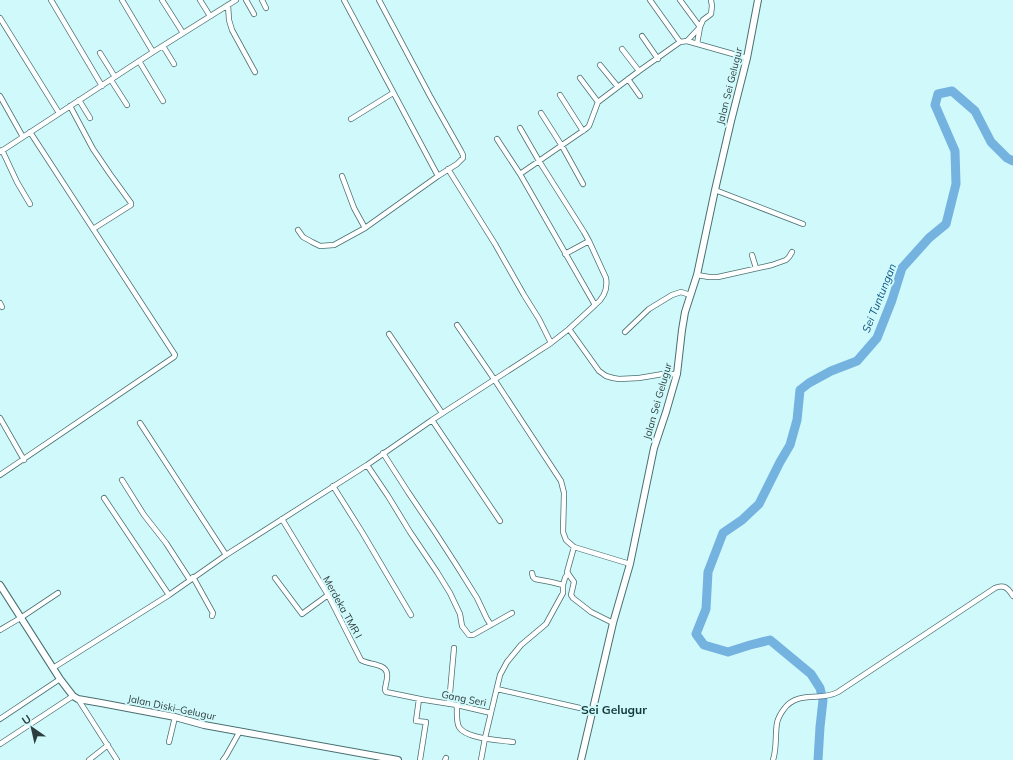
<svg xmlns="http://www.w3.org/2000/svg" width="1013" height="760" font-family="Mulish,sans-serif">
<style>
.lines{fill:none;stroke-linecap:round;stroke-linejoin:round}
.river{stroke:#74b2e0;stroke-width:9}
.minor-casing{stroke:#4a6f71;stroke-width:6}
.major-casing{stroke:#4a6f71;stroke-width:8}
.minor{stroke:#fff;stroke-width:4.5}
.major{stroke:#fff;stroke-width:6}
.labels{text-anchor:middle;stroke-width:4;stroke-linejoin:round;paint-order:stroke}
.street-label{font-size:10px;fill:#2d3d3e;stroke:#d0f9fb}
.water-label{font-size:11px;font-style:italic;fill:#0d5884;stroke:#d0f9fb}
.quarter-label{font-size:12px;font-weight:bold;fill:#12383a;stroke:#d0f9fb}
</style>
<rect width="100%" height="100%" fill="#d0f9fb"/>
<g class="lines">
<path class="river" d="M818,760l2,-33 3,-27 -3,-12 -9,-14 -41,-34 -20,5 -22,7 -24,-7 -8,-11 10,-25 2,-37 15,-39 19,-13 17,-16 21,-42 10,-17 7,-25 3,-30 9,-7 22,-12 26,-10 20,-23 15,-38 10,-32 27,-30 17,-14 10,-40 -1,-33 -20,-46 3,-11 14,-3 23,20 16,31 16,16 6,3"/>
<g class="minor-casing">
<path id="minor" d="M51,0l51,86
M122,0l31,52
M162,0l21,33
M200,0l10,16
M246,0l8,14
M262,0l4,8
M344,0l94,176
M650,0l30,42
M680,0l20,27 -3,17
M228,5l1,15 3,10 23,42
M0,18l59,95
M642,36l16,23
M687,41l13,-14 3,-7 8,-6 1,-8 -1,-6
M163,46l11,18
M622,49l17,22
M100,53l15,24
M139,61l24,40
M600,65l18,22
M580,78l18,24
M628,79l12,17
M111,80l16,25
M560,95l23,36
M0,96l23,41
M79,100l11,18
M70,106l23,43 17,25 21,29v2l-38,24
M541,113l21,33 21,38
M351,119l42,-26
M520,128l19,33 45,71 5,9 -24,13
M2,150l15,32 13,22
M0,152l153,-100 83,-52
M448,169l47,75 29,51 15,24 12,24
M520,174l67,-46 2,-2 9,-24 41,-31 41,-29 7,-1 60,17
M342,176l12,32 11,20
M715,190l88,34
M298,230l5,7 9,5 8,4 14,-1 31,-17 73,-52 19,-12 6,-6v-3l-2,-4 -31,-55 -51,-96
M589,241l17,37c2,12 -2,20 -11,27
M752,255l4,13
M697,275l12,2h9l54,-12 14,-5 3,-3 3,-5
M0,303l2,4
M457,325l37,54 67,102 3,12 -1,39 3,8 8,7 56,17
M569,329l30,42 7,5 7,2 6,1 20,-1 24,-4h14
M625,332l24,-23 23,-14 9,-3 9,3
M389,334l53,79
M0,418l24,42
M432,420l68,101
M140,423l86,132
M383,453l25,39 27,40 22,34 20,32 10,21 4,6
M367,465l21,31 22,36 27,40 13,21 10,21 2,12 7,9h4l39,-22
M0,475l174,-118 1,-2 -145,-223
M122,480l22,35 22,28 24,37
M333,486l29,46 49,83
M104,498l65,97
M282,519l46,76 33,65c7,5 25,3 26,14 1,5 -2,11 -2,16l1,2 39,8 32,5 34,8
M574,547l-7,25 7,10 -3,13 2,3 18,14 22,11
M532,573l1,4 2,2 16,3 12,3
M193,577l20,36 -1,3
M275,578l27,36 26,-19
M0,630l22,-13 36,-24
M53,668l116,-73 57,-40 141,-90 65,-45 119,-77 18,-14 26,-24 -75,-131 -23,-35
M497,689l96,22
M78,699l39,61
M419,699l-3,22 10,1 -6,38
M449,704l5,-56
M457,705c0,7 -1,16 2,22 7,12 41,13 54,15
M0,719l60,-40
M169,742l6,-25
M0,744l73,-48
M89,760l19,-15
M223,760l3,-4 14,-25
M445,760l1,-2
M481,760l4,-22 15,-63 7,-13 14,-17 25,-21 17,-31v-8l2,-7 3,-5
M773,760c4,-12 2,-25 4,-37 1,-5 4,-10 7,-14 14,-19 36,-7 54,-17l157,-104c9,-4 13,0 18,8"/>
</g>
<g class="major-casing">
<path id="major" d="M0,585l60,94 13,17 5,3 23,4 74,14 29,8 194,35
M581,760l32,-137 17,-59 24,-116 12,-36 11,-38 5,-44 3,-18 12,-37 18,-85 16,-69 16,-63 11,-58"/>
</g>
<use href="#minor" class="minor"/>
<use href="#major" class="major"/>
</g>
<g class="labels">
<g class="street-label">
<text transform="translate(729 86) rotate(-76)" y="4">Jalan Sei Gelugur</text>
<text transform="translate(657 401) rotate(-74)" y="4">Jalan Sei Gelugur</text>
<text transform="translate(343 607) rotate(61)" y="4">Merdeka TMR I</text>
<text transform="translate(464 698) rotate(11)" y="4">Gang Seri</text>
<text transform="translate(172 707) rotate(12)" y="4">Jalan Diski–Gelugur</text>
</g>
<g class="water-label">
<text transform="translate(879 298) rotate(-68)" y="4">Sei Tuntungan</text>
</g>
<g class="quarter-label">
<text x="614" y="714">Sei Gelugur</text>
</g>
</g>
<g transform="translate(32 728) rotate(326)" stroke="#d0f9fb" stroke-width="3" paint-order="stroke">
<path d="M0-3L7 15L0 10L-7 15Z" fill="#2d3d3e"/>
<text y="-6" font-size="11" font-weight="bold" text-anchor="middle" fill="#2d3d3e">U</text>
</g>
</svg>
